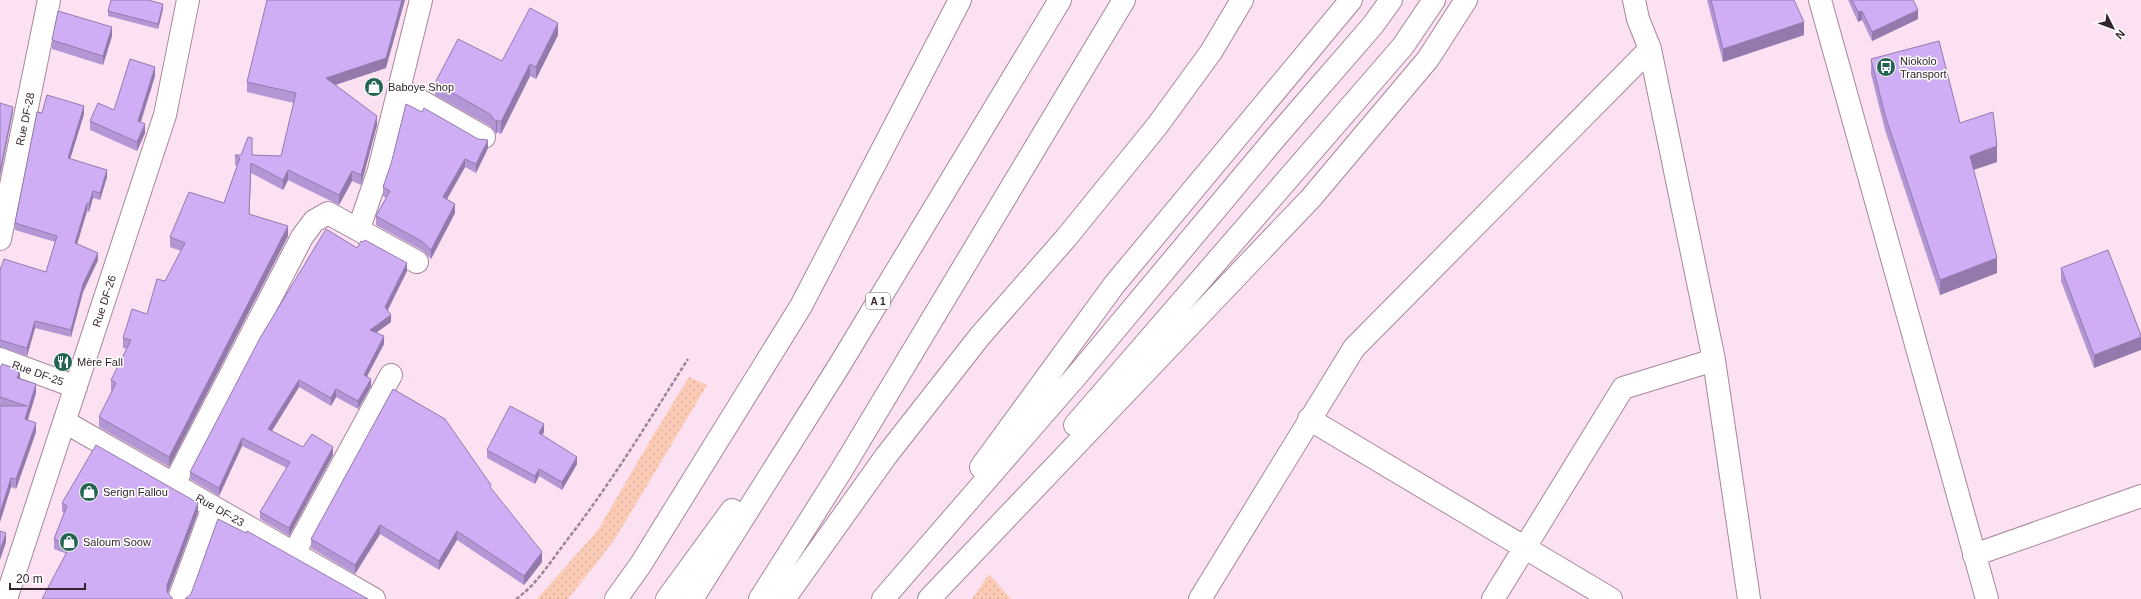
<svg xmlns="http://www.w3.org/2000/svg" width="2141" height="599" font-family="Helvetica,sans-serif">
<style>
.grass{fill:url(#grass-dots)}
.lines{fill:none;stroke-linecap:round;stroke-linejoin:round}
.minor-casing{stroke:#a6879b;stroke-width:24}
.highway-casing{stroke:#a6879b;stroke-width:24}
.path{stroke:#9b8794;stroke-width:2.5;stroke-dasharray:4 2;stroke-linecap:butt}
.minor{stroke:#fff;stroke-width:22}
.highway{stroke:#fff;stroke-width:22}
.wall{fill:#b396d4}
.shaded-wall{fill:#927aac}
.building{fill:#d0aef6;stroke:#927aac}
.labels{text-anchor:middle;stroke-width:3;stroke-linejoin:round;paint-order:stroke}
.shield{fill:#fff;stroke:#6f666c;stroke-width:1}
.shield-label{font-size:10px;font-weight:bold;fill:#31242d}
.poi-label{font-size:11px;fill:#31242d;stroke:#fff;text-anchor:start}
.street-label{font-size:11px;fill:#31242d;stroke:#fff}
</style>
<defs>
<pattern id="grass-dots" width="8" height="8" patternUnits="userSpaceOnUse"><rect width="8" height="8" fill="#fbcbb6"/><path d="M2 2h.1M6 6h.1" fill="none" stroke="#d8ae9d" stroke-width="1.8" stroke-linecap="round"/></pattern>
</defs>
<rect width="100%" height="100%" fill="#fce1f2"/>
<path class="grass" d="M689,377l18,8 -92,154 -47,60h-31l61,-69 56,-96z
M989,574l22,25h-39z"/>
<g class="lines">
<g class="minor-casing">
<path id="minor" d="M1634,0l4,19 12,30 64,311 35,239
M1820,0l167,599
M400,89l84,48
M359,228l20,-58 42,-170
M0,239l49,-239
M0,359l76,28
M1309,419l302,180
M65,422l309,177
M174,484l128,-247 12,-16 14,-8 89,49
M294,553l97,-178
M1974,555l167,-59
M6,599l159,-484 23,-115
M179,599l34,-92
M1200,599l154,-251 296,-299
M1493,599l130,-211 91,-28"/>
</g>
<g class="highway-casing">
<path id="highway" d="M1075,425l328,-379 31,-46
M981,467l133,-182 237,-285
M616,599l25,-35 160,-258 159,-306
M667,599l65,-89
M692,599l147,-233 221,-366
M760,599l81,-128 283,-471
M784,599l102,-143 94,-120 86,-98 91,-112 54,-74 31,-52
M883,599l195,-225 198,-237 97,-112 18,-25
M929,599l382,-401 117,-139 38,-59"/>
</g>
<path class="path" d="M516,599c20,-14 33,-35 48,-55 46,-59 84,-122 124,-185"/>
<use href="#minor" class="minor"/>
<use href="#highway" class="highway"/>
</g>
<path class="wall" d="M1707,0h87l10,35 -81,27z
M1848,0h65l5,19 -46,22 -10,-21 -4,2z
M163,9l-5,20 -50,-13v-5z
M558,35l-22,44 -6,-3 -29,58 -4,-2 -1,2 -6,-8 -55,-31v-12l67,-22z
M112,36l-9,29 -51,-16v-9z
M1871,59l89,64 37,39 -24,8 24,103 -57,22 -55,-165 -14,-56z
M386,68l-51,17 42,40 -16,60 -9,-4 -13,24 -51,-25 -5,10 -32,-17 -2,41 39,22 -119,231 -70,-40v-10l13,-26 -1,-1v-10l16,-31 -4,-1v-10l24,-24 18,-33 16,-30 -11,-4v-10l54,-34 13,-37 -2,-1v-10l46,1 13,-53 -47,-11v-10z
M155,76l-14,46 4,11 -8,18 -47,-21v-9l24,-11z
M42,113l42,1 -14,45 37,18 -7,23 -7,-2 -4,14 -2,-1 -10,33 21,16 -15,32 -12,45 -36,-9 -8,28 -27,-9v-77l46,2 9,-30 -40,-12v-7z
M488,148l-12,25 -11,-6 -18,32 8,14 -24,46 -8,-8 -47,-26v-9l10,-18 -3,-2v-9z
M357,248l50,23 -19,39 3,12 -15,11 8,11 -17,32 4,10 -13,23 -22,-12 -5,9 -32,-19 -27,44 31,16 30,8 -44,81 -29,-17v-7l27,-44 -45,-22 -23,50 -29,-17v-7z
M2108,250l-14,118 -33,-87v-13z
M0,368l20,10 16,15 -8,27 8,12 -20,57 -5,-2 -11,35z
M544,432l-2,3 35,29 -15,26 -23,-14 -4,8 -48,-26v-8z
M491,489l51,73 -18,23 -67,-45 -18,30 -59,-36 -25,40 -44,-26v-9z
M62,503l136,9 -30,81 -114,-44v-10l10,-26 -2,-1z"/>
<path class="shaded-wall" d="M402,0h3l-19,68 -60,20v-10z
M163,4v5l-5,20v-5z
M1918,10v9l-46,22v-9z
M1862,11v9l-4,2v-10z
M1804,22v13l-81,27v-13z
M558,23v12l-22,44v-12z
M112,27v9l-9,29v-9z
M530,64v12l-29,58v-12z
M155,67v9l-17,54v-9z
M84,106v8l-16,52v-8z
M13,107v5l-13,65v-5z
M377,116v9l-16,60v-10z
M497,120v12l-1,2v-12z
M145,124v9l-8,18v-9z
M488,140v8l-12,25v-9z
M1997,146v16l-27,9v-15z
M465,159v8l-22,39v-9z
M251,163v10l-2,51v-10z
M107,170v7l-7,23v-7z
M288,170v10l-5,10v-10z
M352,171v10l-13,24v-10z
M93,191v7l-4,14v-8z
M87,203v8l-12,40v-8z
M455,204v9l-24,46v-9z
M288,226v10l-119,231v-10z
M98,253v7l-15,32 -12,45v-7l12,-46z
M1997,258v15l-57,22v-15z
M407,263v8l-22,44v-8z
M391,315v7l-21,15v-7z
M35,321v7l-8,28v-8z
M384,336v8l-20,38v-7z
M2141,337v13l-47,18v-13z
M20,370v10l-3,-2z
M371,379v7l-13,23v-8z
M299,380v7l-31,50v-8z
M36,384v9l-11,35v-9z
M336,389v8l-5,9v-8z
M36,423v9l-20,57v-10z
M544,424v8l-5,9v-8z
M242,438v8l-23,50v-8z
M333,447v8l-44,81v-8z
M577,457v7l-15,26v-8z
M539,469v7l-4,8v-8z
M11,478v9l-11,35v-9z
M198,503v9l-31,83v4v-14z
M380,525v9l-25,40v-9z
M457,531v9l-18,30v-9z
M6,533v9l-6,18v-9z
M542,552v10l-18,23v-9z"/>
<path class="building" d="M111,0h37l15,4 -5,20 -50,-13z
M267,0h135l-16,58 -60,20 51,38 -16,59 -9,-4 -13,24 -51,-25 -5,10 -32,-17 -2,51 39,12 -119,231 -70,-40 17,-34 -5,-3 20,-40 -8,-2 9,-29 15,5 10,-35 8,2 20,-38 -15,-6 19,-45 35,11 16,-45 -5,-3h6l7,-18 4,1v17l29,1 15,-63 -49,-11z
M1711,0h83l10,22 -81,27z
M1852,0h61l5,10 -46,22 -10,-21 -4,1z
M530,8l28,15 -22,44 -6,-3 -29,58 -4,-2 -1,2 -6,-8 -55,-31 23,-44 44,22z
M58,11l54,16 -9,29 -51,-16z
M1939,41l21,82 33,-11 4,34 -27,10 27,102 -57,22 -55,-165 -14,-56z
M130,59l25,8 -17,54 7,3 -8,18 -47,-21 8,-18 16,7z
M47,95l37,11 -16,52 39,12 -7,23 -7,-2 -4,13 -2,-1 -12,40 23,10 -15,31 -12,46 -36,-9 -8,27 -27,-8v-70l4,-11 42,13 11,-36 -42,-13 22,-111 5,1z
M0,103l13,4 -13,65z
M406,104l16,8 2,-4 54,31 10,1 -12,24 -11,-5 -22,38 12,7 -24,46 -8,-8 -47,-26 14,-25 -7,-4 8,-23z
M326,229l31,19 4,-7 2,1 2,-2 42,23 -22,44 6,8 -21,15 14,6 -20,39 7,4 -13,22 -22,-12 -5,9 -32,-18 -31,49 35,18 9,-13 21,13 -44,81 -29,-16 30,-50 -48,-24 -23,50 -29,-16 70,-134z
M2108,250l33,85v2l-47,18 -33,-87z
M2,364l18,6 -3,8 19,6 -11,35 11,4 -20,56 -5,-1 -11,35v-107h27l-27,-9v-29z
M393,389l52,30 46,66 -1,2 52,65 -18,24 -67,-45 -18,30 -59,-36 -25,40 -44,-26z
M510,406l34,18 -5,9 38,24 -15,25 -23,-13 -4,7 -48,-26z
M96,445l102,58 -31,82v7l6,7h-131l28,-53 -16,-7 13,-33 -5,-3z
M218,519l28,14 1,-2 121,68h-183l6,-5z
M0,531l6,2 -6,18z"/>
<defs>
<g id="bus-disc" transform="scale(1)"><circle r="9.5" fill="#236452" stroke="#fff"/><path d="M-5-6H5V4H4V6H2V4H-2V6H-4V4H-5ZM-3.5-4V0h7V-4ZM-3.5 1.2v1.5H-2V1.2ZM2 1.2v1.5H3.5V1.2Z" fill="#fff"/></g>
<g id="shop-disc" transform="scale(1)"><circle r="9.5" fill="#236452" stroke="#fff"/><path d="M-5-2.5h2.3a2.7 3.5 0 0 1 5.4 0H5L5.5 6h-11ZM-1.5-2.5h3a1.5 2.3 0 0 0-3 0Z" fill="#fff"/></g>
<g id="restaurant-disc" transform="scale(1)"><circle r="9.5" fill="#236452" stroke="#fff"/><path d="M-5-6h1v4h1v-4h1v4h1v-4h1v5L-1.5 .5V6h-2V.5L-5-1ZM5-6V6H3V1.5H1.5Q1.5-4 5-6Z" fill="#fff"/></g>
</defs>
<g fill-rule="evenodd">
<use href="#bus-disc" x="1886" y="67"/>
<use href="#shop-disc" x="374" y="87"/>
<use href="#restaurant-disc" x="63" y="362"/>
<use href="#shop-disc" x="89" y="492"/>
<use href="#shop-disc" x="69" y="542"/>
</g>
<g class="labels">
<rect class="shield" x="866" y="293" width="24" height="16" rx="3"/>
<g class="shield-label">
<text x="878" y="305">A 1</text>
</g>
<g class="poi-label">
<text x="1900" y="65">Niokolo<tspan x="1900" dy="13">Transport</tspan></text>
<text x="388" y="91">Baboye Shop</text>
<text x="77" y="366">Mère Fall</text>
<text x="103" y="496">Serign Fallou</text>
<text x="83" y="546">Saloum Soow</text>
</g>
<g class="street-label">
<text transform="translate(25 119) rotate(-78)" y="4">Rue DF-28</text>
<text transform="translate(104 301) rotate(-72)" y="4">Rue DF-26</text>
<text transform="translate(38 373) rotate(20)" y="4">Rue DF-25</text>
<text transform="translate(220 510) rotate(30)" y="4">Rue DF-23</text>
</g>
</g>
<g transform="translate(2113 28) rotate(132)" stroke="#ffffff" stroke-width="3" paint-order="stroke">
<path d="M0-3L7 15L0 10L-7 15Z" fill="#31242d"/>
<text y="-6" font-size="11" font-weight="bold" text-anchor="middle" fill="#31242d">N</text>
</g>
<path d="M10 583v6h75v-6" fill="none" stroke="#31242d" stroke-width="2"/>
<text x="16" y="583" font-size="12" fill="#31242d" stroke="#ffffff" stroke-width="3" paint-order="stroke">20 m</text>
</svg>
